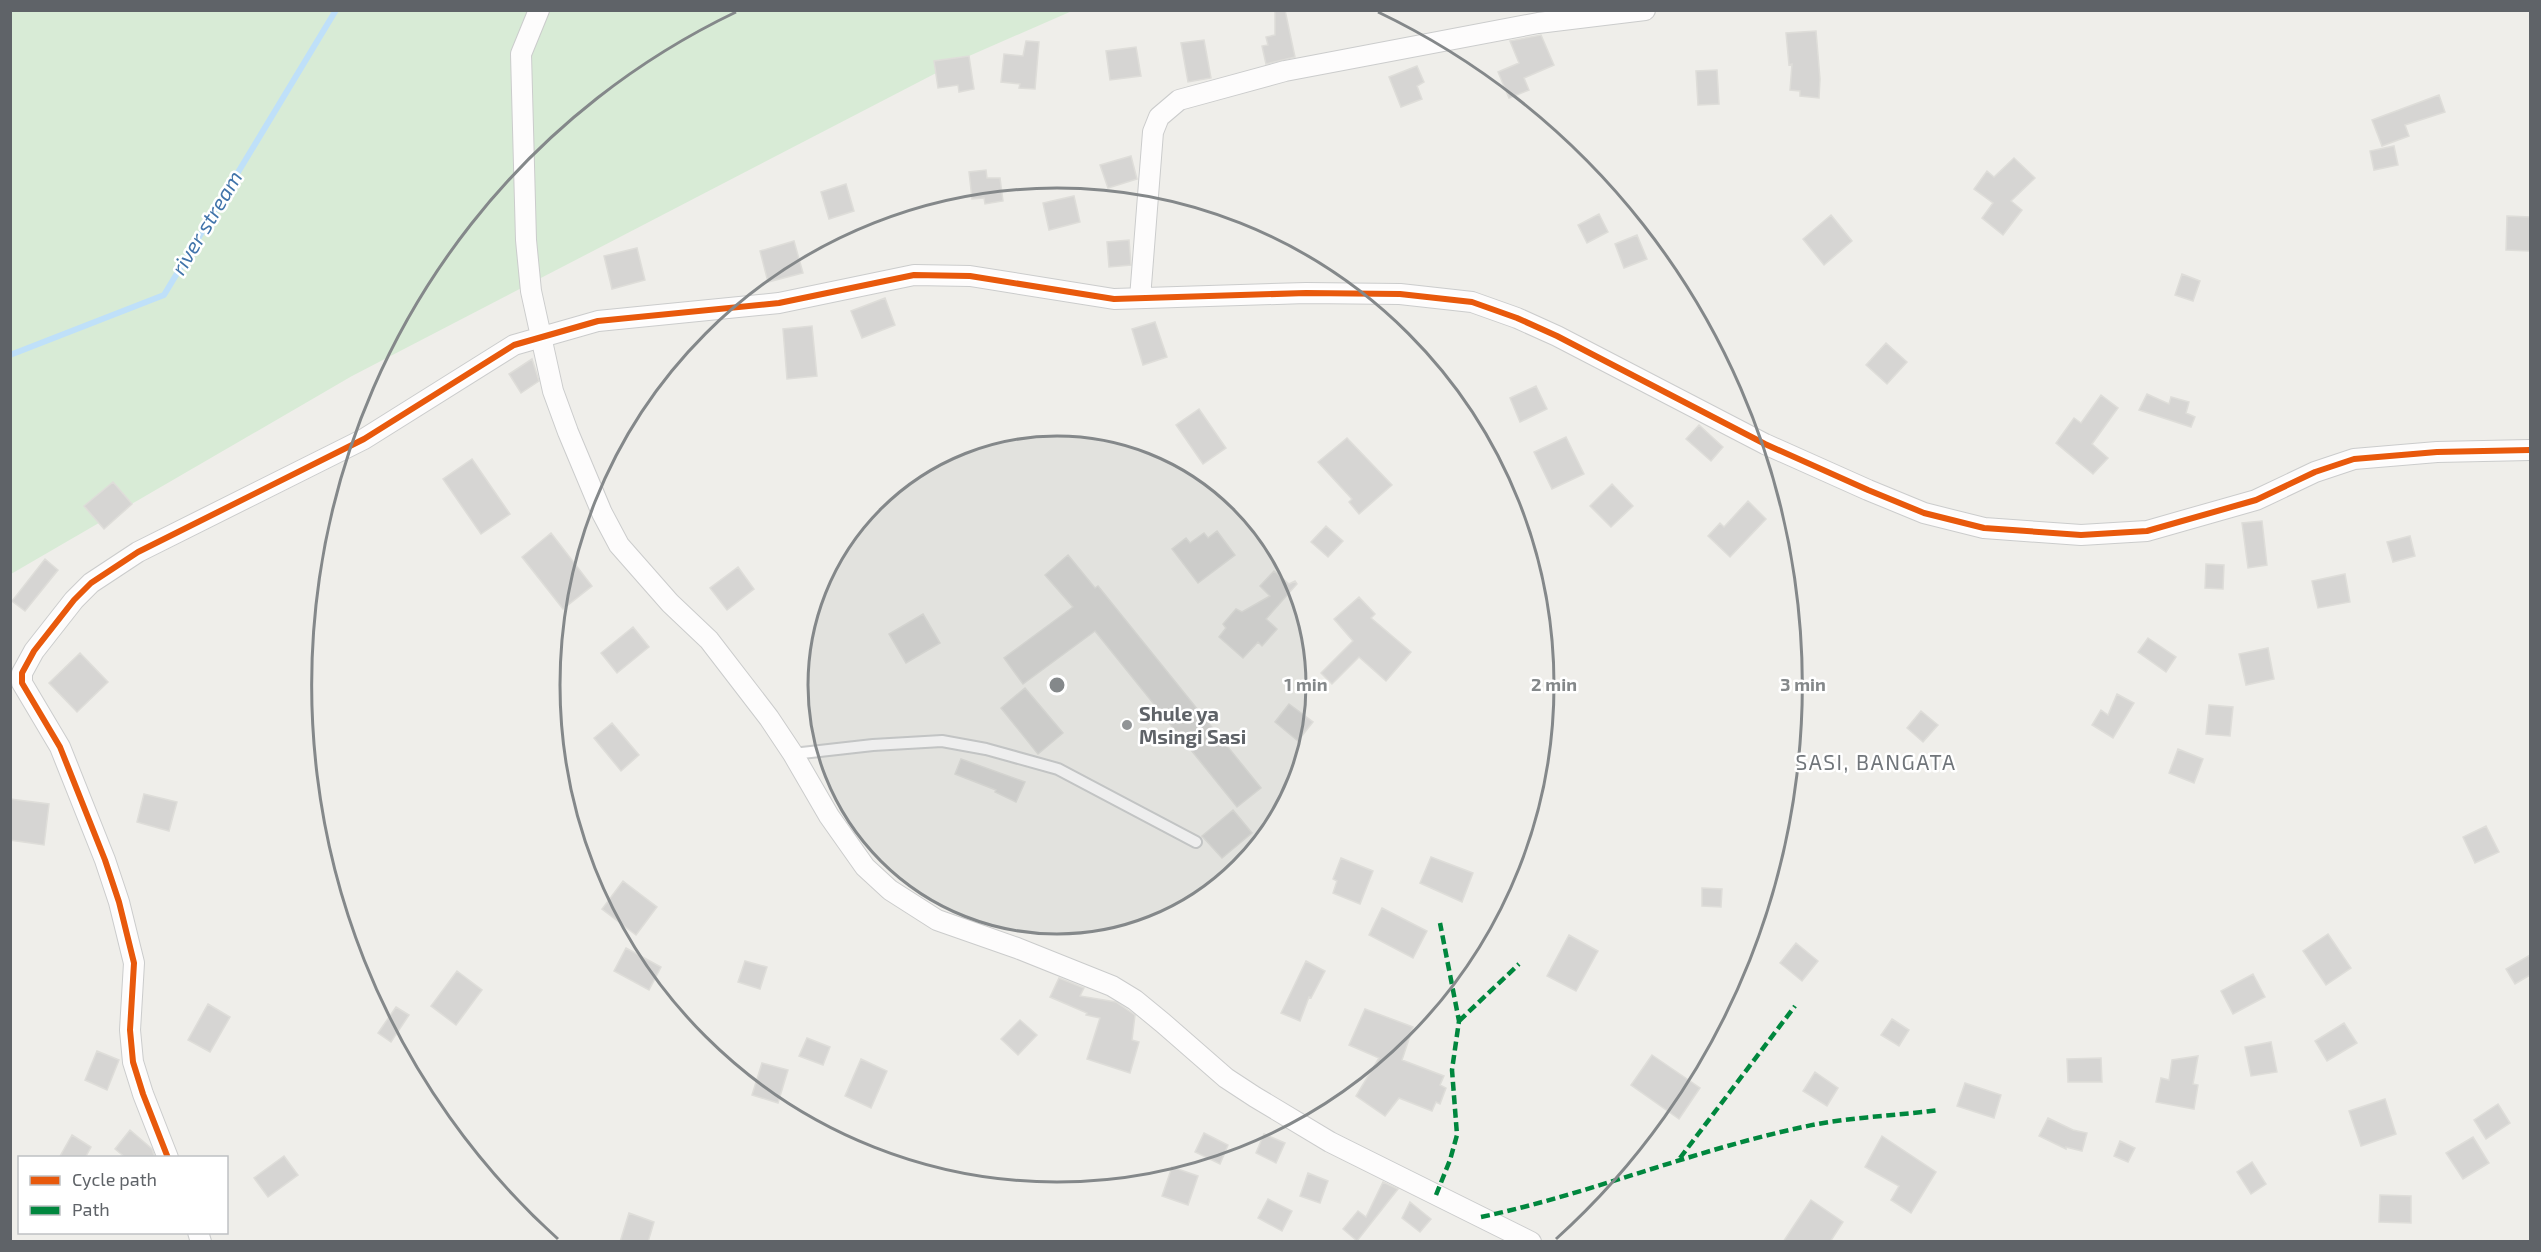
<svg xmlns="http://www.w3.org/2000/svg" width="2541" height="1252" font-family="'Exo 2',sans-serif">
<style>
.green{fill:#d8ebd6}
.lines{fill:none;stroke-linecap:round;stroke-linejoin:round}
.stream{stroke:#bfe0f9;stroke-width:6}
.building{fill:#d6d5d3;stroke:#deddd9;stroke-width:1.5}
.lane-casing{stroke:#cbcccc;stroke-width:14}
.street-casing{stroke:#cbcccc;stroke-width:22}
.lane{stroke:#fdfcfc;stroke-width:10}
.street{stroke:#fdfcfc;stroke-width:20}
.quiet{stroke:#00873e;stroke-width:4.5;stroke-dasharray:9 4.5;stroke-linecap:butt}
.cycleway-casing{stroke:#fff;stroke-width:10}
.cycleway{stroke:#e8590c;stroke-width:6}
.ring{fill:none;stroke:#84888a;stroke-width:3}
.poi-dot{fill:#919496;stroke:#fff;stroke-width:2}
.labels{text-anchor:middle;stroke-width:5;stroke-linejoin:round;paint-order:stroke}
.poi-label{font-size:20px;font-weight:bold;fill:#5f6368;stroke:#fff;text-anchor:start}
.water-label{font-size:21px;font-style:italic;fill:#4174aa;stroke:#fff}
.neighbourhood-label{font-size:21px;letter-spacing:1.5px;fill:#70757a;stroke:#fff}
.centre{fill:#84888a;stroke:#fff;stroke-width:3}
.ring-label{font-size:18px;text-anchor:middle;font-weight:bold;fill:#84888a;stroke:#fff;stroke-width:5;stroke-linejoin:round;paint-order:stroke}
</style>
<rect width="100%" height="100%" fill="#efeeea"/>
<path class="green" d="M11,11h1061l-103,45 -617,320 -341,198z"/>
<g class="lines">
<path class="stream" d="M10,355l154,-60 172,-285"/>
</g>
<path class="building" d="M1275,10h10l10,47 -29,7 -4,-18 6,-1 -2,-8 9,-2z
M1816,31l4,48 -1,19 -19,-2v-5l-10,-1 2,-26 -3,1 -3,-32z
M1541,35l13,30 -30,13 5,12 -20,8 -11,-26 21,-9 -9,-22z
M1204,40l7,38 -23,4 -7,-39z
M1026,41l13,1 -4,47 -16,-1 1,-4 -19,-2 3,-28 19,2z
M1136,47l5,29 -31,4 -4,-29z
M969,56l5,33 -15,3 -1,-7 -20,3 -4,-27z
M1417,66l7,16 -7,4 5,13 -21,8 -12,-30z
M1717,70l2,34 -21,1 -2,-34z
M2439,95l6,17 -40,13 4,11 -27,10 -10,-26z
M2394,146l4,19 -24,5 -4,-19z
M1131,156l6,23 -29,9 -8,-23z
M2014,158l21,20 -24,23 11,9 -19,25 -21,-17 11,-15 -19,-14 13,-18 7,6z
M986,170l1,8h13l3,23 -18,3 -1,-6 -12,1 -3,-27z
M846,184l8,27 -25,8 -8,-27z
M1074,196l6,26 -31,8 -6,-27z
M1599,214l9,18 -21,11 -9,-18z
M1831,215l21,26 -28,24 -21,-26z
M2507,216l23,1v34l-24,-1z
M1637,235l10,24 -23,9 -9,-24z
M1129,240l2,25 -22,2 -2,-25z
M794,241l9,32 -35,9 -8,-31z
M637,248l8,32 -33,9 -8,-33z
M2182,274l18,7 -7,20 -18,-6z
M885,298l10,27 -33,13 -11,-27z
M1155,322l12,35 -24,8 -11,-36z
M812,326l5,50 -30,3 -4,-50z
M1886,343l21,19 -20,22 -21,-19z
M532,359l7,22 -18,12 -12,-19z
M1536,386l11,23 -27,13 -10,-24z
M2147,394l22,10 2,-7 18,5 -3,11 9,4 -4,10 -52,-17z
M2101,395l17,13 -26,36 16,14 -15,16 -37,-31 18,-25 7,5z
M1199,409l27,39 -23,16 -27,-39z
M1699,425l24,22 -12,14 -25,-22z
M1566,437l18,37 -32,15 -18,-37z
M1347,438l45,47 -33,29 -10,-12 3,-3 -34,-37z
M472,459l38,55 -29,20 -38,-55z
M113,482l19,22 -28,25 -20,-23z
M1612,484l21,22 -22,21 -21,-21z
M1748,501l18,18 -36,38 -22,-21 12,-13 4,4z
M2262,521l5,44 -19,3 -6,-45z
M1326,526l17,15 -15,16 -17,-15z
M1217,531l18,24 -37,28 -26,-34 14,-11 4,5 14,-10 4,5z
M551,533l41,53 -29,23 -41,-52z
M2410,536l5,20 -22,6 -6,-20z
M1068,555l27,33 3,-2 163,202 -24,19 -142,-176 -72,53 -19,-26 69,-51 -28,-32z
M45,559l13,11 -33,41 -13,-10z
M2206,564l18,1 -1,24 -18,-1z
M738,567l16,22 -27,21 -17,-22z
M1274,571l15,13 6,-3 2,3 -31,35 11,10 -15,17 -4,-4 -15,16 -24,-21 7,-9 -3,-4 13,-15 6,3 28,-16 -10,-10z
M2345,574l5,28 -32,6 -6,-27z
M1359,597l16,17 -4,4 40,34 -25,29 -27,-24 -27,27 -11,-11 32,-32 -19,-22z
M923,614l17,29 -34,20 -17,-29z
M633,627l16,20 -32,26 -16,-20z
M2148,638l28,19 -10,15 -28,-20z
M2268,648l6,31 -28,6 -7,-31z
M80,653l28,29 -31,30 -28,-29z
M1025,688l38,45 -25,21 -37,-46z
M2117,694l17,9 -21,35 -21,-13 9,-15 7,5z
M1289,704l24,18 -15,19 -23,-19z
M2209,705l24,2 -3,29 -24,-2z
M1921,711l17,14 -15,17 -16,-14z
M612,723l27,32 -18,16 -27,-33z
M2178,749l25,10 -9,24 -25,-10z
M961,759l64,23 -9,20 -21,-10 1,-2 -41,-16z
M144,794l33,8 -8,29 -32,-9z
M10,799l39,5 -5,41 -34,-5z
M1233,810l19,23 -30,25 -20,-22z
M2486,826l13,26 -24,11 -12,-26z
M1431,857l42,16 -11,29 -42,-19z
M1341,858l32,13 -13,33 -27,-11 4,-12 -4,-2z
M623,881l34,26 -21,28 -34,-26z
M1702,888l20,1 -1,18 -19,-1z
M1382,908l45,23 -14,27 -44,-23z
M2328,934l23,34 -25,17 -23,-34z
M1569,935l29,16 -22,40 -29,-15z
M1796,943l22,18 -16,20 -22,-18z
M626,948l35,19 -12,23 -35,-19z
M2530,955v20l-15,9 -9,-15z
M745,961l22,6 -7,22 -22,-7z
M1306,961l19,10 -14,27 -2,-1 -9,24 -19,-8z
M457,971l25,19 -26,35 -25,-19z
M2253,974l12,23 -32,17 -12,-23z
M1059,978l25,10 -4,8 36,6 19,13 -3,25 7,2 -9,31 -43,-14 13,-41 -14,-3 1,-2 -37,-16z
M208,1004l22,13 -20,35 -22,-12z
M396,1007l13,8 -18,27 -13,-9z
M1365,1009l48,18 -11,33 42,16 -4,9 6,3 -6,16 -4,-2 -4,9 -33,-13 -14,18 -29,-20 23,-38 -30,-13z
M1892,1019l17,11 -10,16 -18,-11z
M1020,1020l17,15 -19,20 -17,-16z
M2344,1023l13,20 -30,18 -12,-20z
M807,1038l23,9 -7,18 -24,-9z
M2271,1042l6,30 -26,4 -6,-29z
M97,1051l22,9 -12,30 -22,-10z
M1652,1055l48,33 -21,31 -48,-34z
M2198,1056l-5,28 5,1 -4,24 -38,-7 5,-24 8,2 3,-20z
M2101,1058l1,24h-34l-1,-23z
M861,1059l26,12 -16,37 -26,-12z
M762,1063l26,7 -10,33 -26,-8z
M1815,1072l23,16 -11,18 -24,-15z
M1965,1083l36,12 -7,23 -37,-12z
M2385,1099l11,35 -35,12 -12,-35z
M2498,1104l12,19 -24,16 -12,-19z
M2048,1118l25,12 14,3 -5,18 -16,-4v2l-27,-13z
M130,1130l22,19 3,9h-29l-11,-9z
M1204,1133l24,12 -8,19 -25,-12z
M1264,1134l21,9 -9,20 -20,-10z
M72,1135l19,12 -6,11h-26z
M1882,1136l54,36 -25,41 -20,-13 8,-14 -34,-19z
M2473,1137l16,26 -26,16 -17,-26z
M2120,1141l15,7 -7,14 -14,-6z
M284,1156l14,19 -30,22 -14,-19z
M2252,1162l14,22 -15,10 -14,-22z
M1172,1167l26,9 -10,29 -26,-9z
M1308,1173l20,8 -8,22 -20,-7z
M1383,1182l15,7 -41,52 -14,-12 15,-18 8,6z
M2380,1195l31,1v27l-32,-1z
M1268,1199l24,12 -10,20 -24,-13z
M1811,1200l32,22 -13,20h-47z
M1410,1202l21,17 -11,13 -18,-14z
M629,1213l25,9 -6,20h-28z"/>
<g class="lines">
<g class="lane-casing">
<path id="lane" d="M793,754l80,-9 69,-4 44,8 72,20 138,73"/>
</g>
<g class="street-casing">
<path id="street" d="M539,10l-18,44 5,186 5,51 22,100 15,41 34,81 17,32 51,58 39,37 60,78 24,36 36,62 36,51 25,23 47,30 80,28 95,38 23,14 28,23 63,55 29,19 75,45 201,100
M1140,298l13,-166 6,-15 20,-17 106,-29 253,-48 107,-13
M168,1158l-25,-64 -10,-32 -3,-32 4,-67 -15,-61 -14,-42 -45,-113 -38,-64v-10l12,-22 40,-51 17,-17 47,-31 226,-113 150,-94 84,-24 181,-18 135,-28 56,1 144,23 192,-6 94,1 72,8 45,16 40,18 208,108 103,46 56,23 60,15 97,7 66,-4 109,-31 59,-28 39,-13 83,-7 93,-2
M198,1232l3,10"/>
</g>
<use href="#lane" class="lane"/>
<use href="#street" class="street"/>
<path class="quiet" d="M1459,1021l60,-57
M1680,1158l115,-152
M1436,1195l14,-35 7,-25 -5,-65 7,-49 -19,-98
M1481,1217c109,-23 213,-67 322,-90 44,-10 92,-11 136,-17"/>
<g class="cycleway-casing">
<path id="cycleway" d="M168,1158l-25,-64 -10,-32 -3,-32 4,-67 -15,-61 -14,-42 -45,-113 -38,-64v-10l12,-22 40,-51 17,-17 47,-31 226,-113 150,-94 84,-24 181,-18 135,-28 56,1 144,23 192,-6 94,1 72,8 45,16 40,18 208,108 103,46 56,23 60,15 97,7 66,-4 109,-31 59,-28 39,-13 83,-7 93,-2"/>
</g>
<use href="#cycleway" class="cycleway"/>
</g>
<circle cx="1057" cy="685" r="249" fill="#84888a" fill-opacity=".12"/>
<g class="ring">
<circle cx="1057" cy="685" r="249"/>
<circle cx="1057" cy="685" r="497"/>
<path d="M558 1239A746 746 0 0 1 736 12M1378 12A746 746 0 0 1 1556 1239"/>
</g>
<circle class="poi-dot" cx="1127" cy="725" r="6"/>
<g class="labels">
<g class="poi-label">
<text x="1139" y="721">Shule ya<tspan x="1139" dy="23">Msingi Sasi</tspan></text>
</g>
<g class="water-label">
<text transform="translate(207 223) rotate(-59)" y="7">river stream</text>
</g>
<g class="neighbourhood-label">
<text x="1876" y="770">SASI, BANGATA</text>
</g>
</g>
<circle cx="1057" cy="685" r="9" class="centre"/>
<g class="ring-label">
<text x="1306" y="691">1 min</text>
<text x="1554" y="691">2 min</text>
<text x="1803" y="691">3 min</text>
</g>
<rect width="2541" height="1252" fill="none" stroke="#5f6368" stroke-width="24"/>
<rect x="18" y="1156" width="210" height="78" fill="#ffffff" stroke="#bfc1c3" stroke-width="1.5"/>
<rect x="30" y="1176" width="30" height="9" fill="#e8590c" stroke="#bfc1c3" stroke-width="1.5"/>
<text x="72" y="1186" font-size="18" fill="#5f6368">Cycle path</text>
<rect x="30" y="1206" width="30" height="9" fill="#00873e" stroke="#bfc1c3" stroke-width="1.5"/>
<text x="72" y="1216" font-size="18" fill="#5f6368">Path</text>
</svg>
